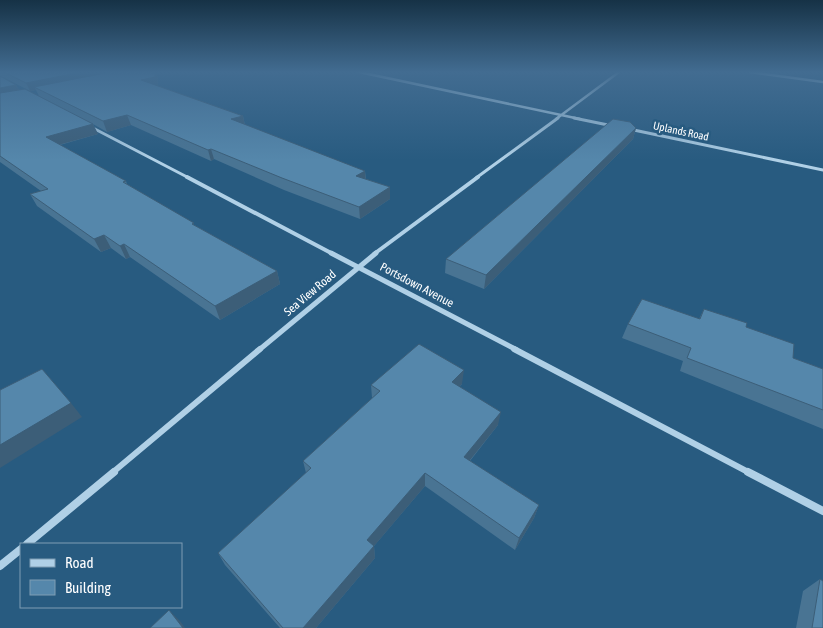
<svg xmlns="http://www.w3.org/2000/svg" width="823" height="628" font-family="'Asap Condensed',sans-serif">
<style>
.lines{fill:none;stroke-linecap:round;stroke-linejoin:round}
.street-far5{stroke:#b0d0e6;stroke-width:2.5}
.street-far4{stroke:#b0d0e6;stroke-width:3}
.street-far3{stroke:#b0d0e6;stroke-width:4}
.street-far2{stroke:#b0d0e6;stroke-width:5}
.street-far1{stroke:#b0d0e6;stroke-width:6}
.street{stroke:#b0d0e6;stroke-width:8}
.wall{fill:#497493;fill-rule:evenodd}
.shaded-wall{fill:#3c5e78}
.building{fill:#5587ab;stroke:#3c5e78}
.labels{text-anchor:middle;stroke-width:5;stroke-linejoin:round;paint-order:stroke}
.far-street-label{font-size:11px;fill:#fff;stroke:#285b80}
.street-label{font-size:12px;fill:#fff;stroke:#285b80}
</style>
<rect width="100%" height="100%" fill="#285b80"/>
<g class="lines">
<path class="street-far5" d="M359,72l221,47
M750,72l73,10
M556,119l63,-47"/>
<path class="street-far4" d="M574,118l39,8
M91,127l98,51
M629,129l194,41
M476,178l82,-60"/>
<path class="street-far3" d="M187,177l146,77
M374,254l104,-77"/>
<path class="street-far2" d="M331,253l186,97
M259,350l117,-97"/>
<path class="street-far1" d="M514,349l236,124
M112,473l148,-124"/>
<path class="street" d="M748,472l75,39
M27,544l87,-72
M0,566l21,-17"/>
</g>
<path class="wall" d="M0,72h157l1,14 85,30 2,9 120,46 1,8 24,8v12l-30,20 -76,-29 -70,-31 -3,2 -80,-36 -24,7 -14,-8 5,10 -38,11 66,36 1,3 67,41 83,46 3,13 -60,36 -90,-63 -4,2 -15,-11 -10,4 -64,-46 -7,-12 11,-3 -41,-29zM0,76h1l29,15 6,-1 3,6 -20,-6 -3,-5z
M636,128l-3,11 -149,150 -39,-16 1,-14z
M704,309l42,18 47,31 30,11v60l-143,-58 3,-10 -61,-23 6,-14 71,-5z
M462,384l-3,3 39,38 -28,36 69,44 -5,13 -19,32 -90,-64 -51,60 1,12 -59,70h-36l-55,-63 -7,-12 88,-80 -3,-12 69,-63 -1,-13z
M820,579l3,49h-27l7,-37z"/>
<path class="shaded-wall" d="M81,72h43l-90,15 2,3 -6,1 -4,-8z
M155,72h2l1,14 -17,-6z
M16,85l5,8 -21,5v-10z
M127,115l4,10 -24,7 -4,-11z
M243,116l2,10 -14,-7z
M93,124l5,10 -47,13 -5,-10z
M636,128l-3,11 -149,150 2,-14z
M211,149l3,10 -3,2 -3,-11z
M365,171l1,12 -10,-7z
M390,187v12l-30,20 -1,-12z
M104,235l7,13 -10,4 -7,-13z
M124,244l6,13 -4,2 -6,-13z
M277,271l3,13 -60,36 -5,-14z
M464,370l-2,14 -12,12 2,-14z
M71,403l11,14 -82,51v-23z
M501,412l-3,13 -36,45 2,-13z
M425,473v13l-56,66 -2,-12z
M539,505l-5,13 -19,32 4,-12z
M374,546l1,12 -59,70h-13z
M169,610l11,11 5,7h-2z"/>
<path class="building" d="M4,72h77l-55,11z
M110,72h45v5l-14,3 102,36 -12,3 134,52 -9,5 34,11 -31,20 -77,-29 -71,-29 -3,1 -81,-35 -24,6 -69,-34z
M0,76l16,9 -16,3z
M25,89l68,35 -47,13 80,44 -3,1 71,41 -2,1 85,47 -62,35 -91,-62 -4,2 -16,-11 -10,4 -64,-45 18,-5 -48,-33v-63z
M613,119l17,3 6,6 -150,147 -40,-16z
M642,299l58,20 4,-10 43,14 -1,4 48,17 -1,14 30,11v41l-136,-52 4,-10 -63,-24z
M419,344l45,26 -12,12 49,30 -37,45 75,48 -20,33 -94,-65 -58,67 7,6 -71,82h-20l-65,-75 93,-85 -8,-7 77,-70 -9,-6z
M42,369l29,34 -71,42v-55z
M820,579l3,2v47h-11z
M169,610l14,18h-33z"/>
<linearGradient id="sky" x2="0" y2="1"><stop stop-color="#163246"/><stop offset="0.45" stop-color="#426c91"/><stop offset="1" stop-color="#426c91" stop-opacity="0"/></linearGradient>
<rect width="823" height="160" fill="url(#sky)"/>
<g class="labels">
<g class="far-street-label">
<text transform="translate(681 131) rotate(12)" y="4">Uplands Road</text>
</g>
<g class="street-label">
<text transform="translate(417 285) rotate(28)" y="4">Portsdown Avenue</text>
<text transform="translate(310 293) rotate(-40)" y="4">Sea View Road</text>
</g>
</g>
<rect x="20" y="543" width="162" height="65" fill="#285b80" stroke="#7e9db3"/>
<rect x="30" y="559" width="25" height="8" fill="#b0d0e6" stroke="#7e9db3"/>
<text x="65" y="568" font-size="15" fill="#ffffff">Road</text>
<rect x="30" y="580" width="25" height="15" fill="#5587ab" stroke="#7e9db3"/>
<text x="65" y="593" font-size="15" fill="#ffffff">Building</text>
</svg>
